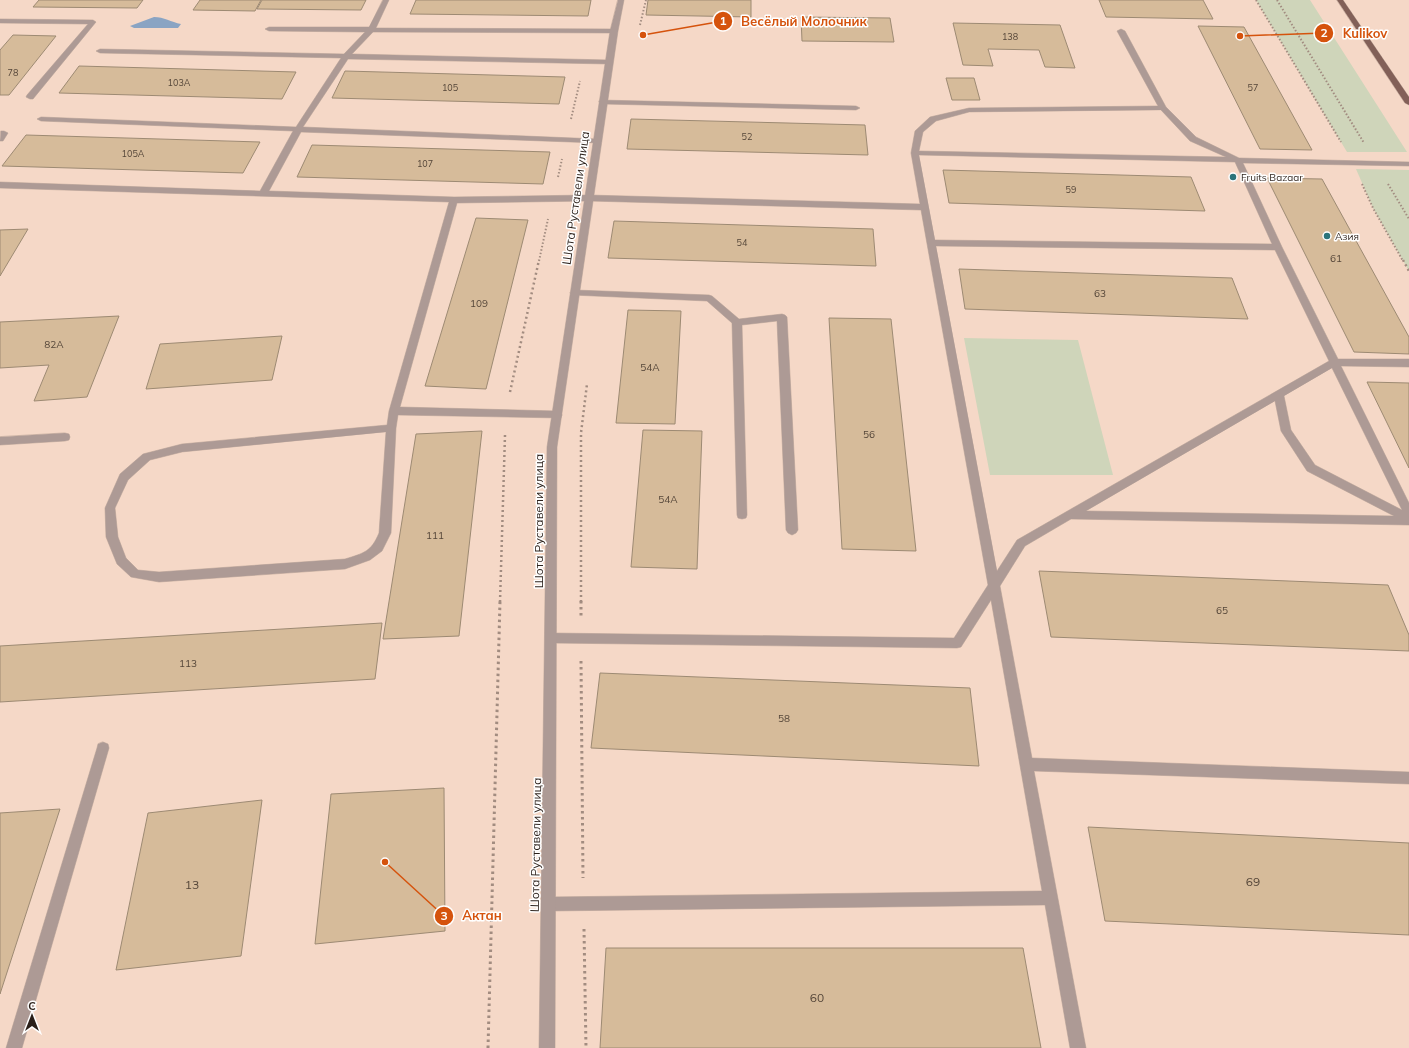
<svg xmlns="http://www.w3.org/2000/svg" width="1409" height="1048" font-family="Mulish,sans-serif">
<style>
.green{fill:#cfd5ba}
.water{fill:#8aa4c3}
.building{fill:#d6bb9a;stroke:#9d8a73}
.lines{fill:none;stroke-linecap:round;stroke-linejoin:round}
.service-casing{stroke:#d0b7a8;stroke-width:1}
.minor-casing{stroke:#d0b7a8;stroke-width:1}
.primary-casing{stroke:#d0b7a8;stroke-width:1}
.path-far2{stroke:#a28c80;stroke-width:2;stroke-dasharray:1.5 2;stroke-linecap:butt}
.path-far1{stroke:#a28c80;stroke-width:2.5;stroke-dasharray:2 3;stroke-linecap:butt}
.path{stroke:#a28c80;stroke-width:3;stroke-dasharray:2.5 3.5;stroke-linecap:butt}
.service{fill:#ad9a95;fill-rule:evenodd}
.minor{fill:#ad9a95;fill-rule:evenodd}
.primary{fill:#826058;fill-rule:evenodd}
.poi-dot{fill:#2b747b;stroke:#fff;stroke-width:1.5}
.labels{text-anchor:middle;stroke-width:3;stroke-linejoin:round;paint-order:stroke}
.far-number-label{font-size:9px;fill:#554639}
.far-poi-label{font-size:10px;fill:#2a1f19;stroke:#fff;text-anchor:start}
.number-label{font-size:10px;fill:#554639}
.street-label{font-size:12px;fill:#2a1f19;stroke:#fff}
.near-number-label{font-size:12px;fill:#554639}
.leader{fill:none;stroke:#d5530d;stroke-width:1.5}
.callout-dot{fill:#d5530d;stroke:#fff;stroke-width:1.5}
.mark-label{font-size:12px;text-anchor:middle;font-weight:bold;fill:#fff}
.callout-label{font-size:13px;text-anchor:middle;font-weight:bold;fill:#d5530d;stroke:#fff;stroke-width:3;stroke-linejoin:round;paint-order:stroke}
</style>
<rect width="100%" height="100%" fill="#f5d8c7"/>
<path class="green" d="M1256,0h54l97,152h-60z
M1356,169l53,1v101l-36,-63z
M964,338l114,2 35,135h-123z"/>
<path class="water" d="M154,17c10,0 17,5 27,7l-3,4h-44l-4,-2z"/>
<path class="building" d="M39,0h104l-6,8 -104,-1z
M200,0h61l-6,11 -62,-1z
M262,0h104l-5,10 -104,-1z
M416,0h175l-3,16 -178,-2z
M648,0h103v17l-105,-2z
M1099,0h104l10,19 -107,-2z
M801,17l89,1 4,24 -92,-1z
M953,23l107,2 15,43 -30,-1 -6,-17 -51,-1 5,17 -30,-1z
M1198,26l46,1 68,123 -52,-1z
M13,35l43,1 -47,59h-9v-45z
M79,66l217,6 -14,27 -223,-6z
M345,71l220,6 -6,27 -227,-6z
M946,78h28l6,22h-28z
M631,119l234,6 3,30 -241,-6z
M26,135l234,7 -17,31 -241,-7z
M312,145l238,7 -7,32 -246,-7z
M943,170l248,7 14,34 -256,-8z
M1267,178l55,1 87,158v17l-55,-2z
M476,218l52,2 -42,169 -61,-3z
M614,221l259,8 3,37 -268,-8z
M28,229l-28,47v-46z
M959,269l273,9 16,41 -283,-10z
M628,310l53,1 -6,113 -59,-1z
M119,316l-32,81 -53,4 15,-36 -49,3v-46z
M829,318l62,1 25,232 -74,-2z
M282,336l-10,44 -126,9 14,-45z
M1367,382l42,1v85z
M643,430l59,1 -5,138 -66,-2z
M482,431l-23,205 -76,3 33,-205z
M1039,571l349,14 21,50v16l-358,-14z
M382,623l-7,56 -375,23v-56z
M600,673l370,15 9,78 -388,-18z
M444,788l1,143 -130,13 16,-150z
M262,800l-21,156 -125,14 32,-157z
M60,809l-60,185v-181z
M1088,827l321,16v92l-304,-14z
M606,948h417l18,100h-441z"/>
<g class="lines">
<g class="service-casing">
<path id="service" d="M383,0h6l-13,28 238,1 4,2 -4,2 -241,-1 -21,22 257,6 4,2 -4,2 -261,-5 -45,68 295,12 4,2 -4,2 -297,-11 -32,59 185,6 135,-2 331,9 -9,-51 4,-22 15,-14 39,-9 189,-2 -41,-75 4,-2 4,2 41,76 30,30 43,21 170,4v4l-166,-3 39,84 56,112h71v8l-68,-1 68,137v22l-338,-6 -46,27 -25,40 32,172 377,14v12l-375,-13 52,277h-16l-25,-143 -497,6 -5,-2 -2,-5 2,-5 5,-2 494,-6 -51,-291 -30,47 -4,1 -406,-5 -4,-1 -2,-4 2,-4 4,-1 403,5 34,-53 -67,-375 -332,-9 -132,2 -57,204 157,4 4,1 1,3 -1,3 -163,-3 -2,13 -5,105 -9,18 -12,9 -25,9 -186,13 -28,-5 -14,-13 -11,-27 -1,-29 15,-34 23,-20 39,-10 205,-19 2,-14 60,-209 -449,-14v-6l260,9 33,-60 -252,-10 -4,-2 4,-2 255,10 45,-69 -241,-5 -4,-2 4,-2 244,5 21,-22 -96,-1 -4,-2 4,-2h100zM1161,110l29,31 36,16 -307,-6 4,-19 13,-11 33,-9zM919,155l316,7 37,82 -337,-4zM936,246l339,4 54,111 -312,179 -20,31zM1332,368l70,142 -87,-45 -24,-35 -7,-34zM1275,401l6,30 26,40 87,45 -308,-5zM386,432l-7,101c-8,19 -15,20 -34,26l-186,13 -21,-2 -12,-12 -8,-21 -3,-29 13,-28 22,-20 32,-8z
M0,19l93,1 3,2 -63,77h-3l-4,-2 1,-2 61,-71 -88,-1z
M600,100l256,6 4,2 -4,2 -253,-6 -4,-2z
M1,131h3l4,2 -5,8h-3z
M575,290l134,5 3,1 27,23 43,-5 3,1 2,2 11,213 -2,3 -4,2 -4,-2 -2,-3 -9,-209 -35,4 5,190 -1,3 -4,1 -4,-1 -1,-3 -5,-192 -25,-22 -135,-6 -2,-2z
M65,433l4,1 1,3 -1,3 -4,1 -65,4v-8z
M103,742l5,2 1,4 -87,300h-16l91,-300 1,-4z"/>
</g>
<g class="minor-casing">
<path id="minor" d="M618,0h6l-6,31 -61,416 -2,601h-16l8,-601 63,-416z"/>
</g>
<g class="primary-casing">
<path id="primary" d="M1337,0h6l66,97v8l-4,-2z"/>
</g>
<path class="path-far2" d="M1256,0l85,142
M1277,0l87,143
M640,25l6,-25
M571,119l9,-38
M558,177l4,-18
M1362,184l11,24 30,53
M1388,184l21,35
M539,261l9,-42"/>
<path class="path-far1" d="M1403,260l6,11
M510,392l29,-132
M500,602l5,-167
M581,602v-169l6,-49"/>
<path class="path" d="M581,601v15
M581,661l2,217
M584,929l2,119
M488,1048l12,-447"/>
<use href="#service" class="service"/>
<use href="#minor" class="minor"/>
<use href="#primary" class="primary"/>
</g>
<g class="poi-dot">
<circle cx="1233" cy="177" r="4"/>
<circle cx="1327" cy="236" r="4"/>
</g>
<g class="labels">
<g class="far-number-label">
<text x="1010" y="40">138</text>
<text x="13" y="76">78</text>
<text x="179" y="86">103А</text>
<text x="450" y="91">105</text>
<text x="1253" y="91">57</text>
<text x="747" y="140">52</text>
<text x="133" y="157">105А</text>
<text x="425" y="167">107</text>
<text x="1071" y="193">59</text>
<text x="742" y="246">54</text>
</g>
<g class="far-poi-label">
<text x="1241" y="181">Fruits Bazaar</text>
<text x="1335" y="240">Азия</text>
</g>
<g class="number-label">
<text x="1336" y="262">61</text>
<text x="1100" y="297">63</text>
<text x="479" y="307">109</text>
<text x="54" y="348">82А</text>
<text x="650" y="371">54А</text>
<text x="869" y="438">56</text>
<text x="668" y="503">54А</text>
<text x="435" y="539">111</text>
<text x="1222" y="614">65</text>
<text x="188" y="667">113</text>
<text x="784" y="722">58</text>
</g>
<g class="street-label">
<text transform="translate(576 198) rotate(-82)" y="4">Шота Руставели улица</text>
<text transform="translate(539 521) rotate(-90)" y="4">Шота Руставели улица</text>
<text transform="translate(536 845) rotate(-89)" y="4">Шота Руставели улица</text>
</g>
<g class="near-number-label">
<text x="1253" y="886">69</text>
<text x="192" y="889">13</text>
<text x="817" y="1002">60</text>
</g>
</g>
<path class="leader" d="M643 35L723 21M1240 36L1324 33M385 862L444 916"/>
<g class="callout-dot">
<circle cx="643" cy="35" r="4"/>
<circle cx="1240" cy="36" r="4"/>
<circle cx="385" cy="862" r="4"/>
<circle cx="723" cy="21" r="10"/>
<circle cx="1324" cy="33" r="10"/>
<circle cx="444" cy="916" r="10"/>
</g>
<g class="mark-label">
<text x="723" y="25">1</text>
<text x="1324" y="37">2</text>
<text x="444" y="920">3</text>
</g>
<g class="callout-label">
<text x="804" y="26">Весёлый Молочник</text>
<text x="1365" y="38">Kulikov</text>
<text x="482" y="920">Актан</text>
</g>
<g transform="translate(32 1016)" stroke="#ffffff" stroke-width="3" paint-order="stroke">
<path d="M0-3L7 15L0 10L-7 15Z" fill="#2a1f19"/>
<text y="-6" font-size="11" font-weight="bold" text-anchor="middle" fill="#2a1f19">С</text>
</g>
</svg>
